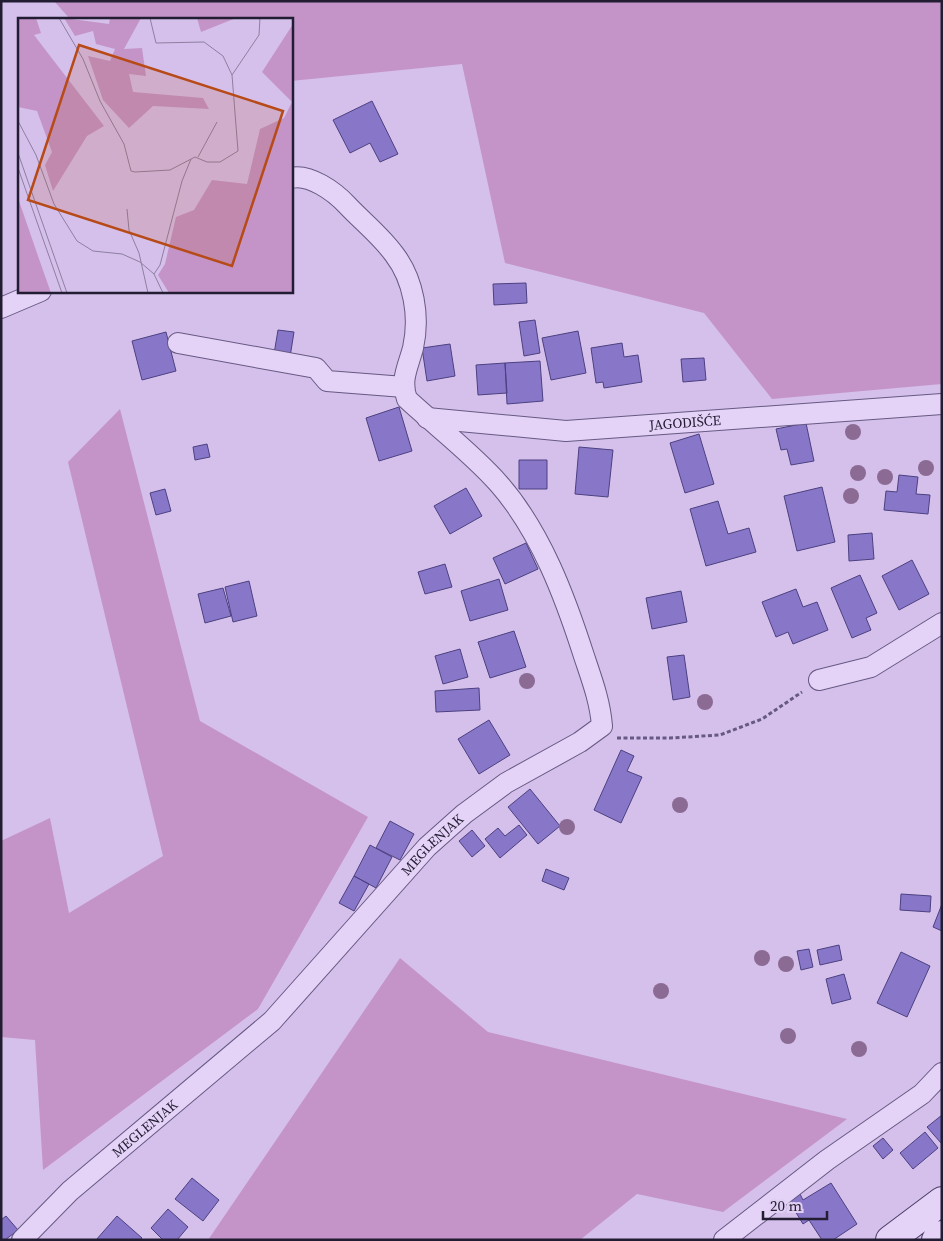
<svg xmlns="http://www.w3.org/2000/svg" width="943" height="1241" font-family="'Source Serif 4',serif">
<style>
.green{fill:#c494c8}
.building{fill:#8877c8;stroke:#4c4081}
.lines{fill:none;stroke-linecap:round;stroke-linejoin:round}
.minor-casing{stroke:#665983;stroke-width:22}
.secondary-casing{stroke:#483c65;stroke-width:30}
.path{stroke:#665983;stroke-width:3;stroke-dasharray:4 2.5;stroke-linecap:butt}
.minor{stroke:#e4d2f7;stroke-width:20}
.secondary{stroke:#e4d2f7;stroke-width:28}
.tree{fill:#8b6a94}
.labels{text-anchor:middle;stroke-width:4;stroke-linejoin:round;paint-order:stroke}
.street-label{font-size:14px;fill:#231d33;stroke:#e1cff3}
.inset-road{fill:none;stroke:#8e7fa1;stroke-width:1}
.view{fill:#b74a16;fill-opacity:0.15;stroke:#b74a16;stroke-width:2.5}
.inset-edge{fill:none;stroke:#231d33;stroke-width:2.5}
</style>
<rect width="100%" height="100%" fill="#d5c0eb"/>
<path class="green" d="M54,1h888v383l-170,15 -68,-86 -199,-50 -43,-199 -171,17v-62h-221z
M120,409l80,312 168,96 -110,192 -215,161 -8,-130 -34,-3v-196l49,-23 19,95 94,-57 -95,-394z
M400,958l88,74 359,87 -124,93 -86,-18 -57,46h-372z"/>
<path class="building" d="M372,101l26,53 -18,8 -10,-19 -20,10 -17,-33z
M526,283l1,20 -33,2 -1,-21z
M535,320l5,33 -16,3 -5,-34z
M278,330l16,2 -4,25 -16,-3z
M578,331l8,42 -35,7 -9,-42z
M166,332l10,39 -34,9 -10,-39z
M622,343l2,14 14,-2 4,27 -38,6 -1,-6 -7,1 -5,-35z
M450,344l5,32 -28,5 -5,-33z
M704,358l2,22 -23,2 -2,-23z
M540,361l3,40 -36,3 -2,-41z
M505,363l2,30 -29,2 -2,-30z
M399,407l13,44 -33,10 -13,-43z
M806,423l8,38 -23,4 -4,-16 -6,1 -5,-21z
M699,434l15,50 -29,9 -15,-50z
M207,444l3,13 -15,3 -2,-13z
M579,447l34,3 -5,47 -33,-3z
M519,460h28v29h-28z
M899,475l19,2 -2,17 14,1 -2,19 -44,-4 2,-19 11,1z
M822,487l13,55 -38,9 -13,-55z
M466,488l16,28 -32,18 -16,-28z
M165,489l6,22 -15,4 -6,-22z
M718,501l10,33 21,-6 7,24 -50,14 -16,-57z
M872,533l2,26 -25,2 -1,-26z
M526,543l12,26 -33,15 -12,-26z
M912,560l17,34 -30,16 -17,-34z
M445,564l7,23 -27,7 -7,-22z
M860,575l17,38 -11,5 5,12 -19,8 -21,-50z
M499,579l9,31 -38,11 -9,-30z
M249,581l8,35 -24,6 -8,-35z
M223,588l8,28 -26,7 -7,-29z
M796,589l7,18 14,-5 11,28 -35,14 -5,-12 -12,5 -14,-35z
M681,591l6,31 -35,7 -6,-31z
M514,631l12,36 -36,11 -12,-36z
M460,649l8,28 -25,7 -8,-28z
M684,655l6,42 -17,3 -6,-43z
M479,688l1,22 -44,2 -1,-21z
M489,720l21,35 -31,19 -21,-35z
M621,750l13,6 -7,15 15,6 -21,46 -27,-13z
M530,789l30,37 -22,18 -30,-37z
M390,821l24,13 -14,26 -24,-12z
M519,825l8,10 -27,23 -15,-19 13,-11 7,8z
M472,830l13,16 -13,11 -13,-16z
M370,845l22,12 -16,31 -22,-12z
M546,869l23,9 -5,12 -22,-9z
M354,876l15,8 -15,27 -15,-8z
M901,894l30,2 -1,16 -30,-2z
M942,904v27l-9,-4z
M839,945l3,15 -22,5 -3,-15z
M809,949l4,18 -12,3 -4,-19z
M901,952l29,14 -23,51 -30,-14z
M844,974l7,25 -19,5 -6,-25z
M942,1115v28h-1l-14,-16z
M925,1132l13,16 -25,21 -13,-16z
M883,1138l10,12 -10,9 -10,-13z
M192,1178l27,22 -16,21 -28,-22z
M831,1183l26,41 -24,16h-11l-13,-20 -6,4 -14,-23 11,-7 3,6z
M168,1209l20,18 -11,13h-14l-12,-12z
M6,1216l12,14 -13,10h-4v-20z
M117,1216l25,22 -2,2h-44z"/>
<g class="lines">
<g class="minor-casing">
<g id="minor">
<path d="M1,308l40,-17"/>
<path d="M178,343l138,25 11,13 77,6"/>
<path id="s1" d="M427,418l139,13 376,-27"/>
<path d="M819,680l52,-13 71,-44"/>
<path id="s2" d="M22,1240l48,-49 202,-170 155,-174 37,-33 42,-31 74,-41 22,-16c-2,-25 -10,-46 -18,-70 -19,-59 -43,-124 -85,-172 -25,-29 -63,-58 -92,-85 -7,-19 1,-32 6,-51 7,-31 1,-68 -19,-94 -13,-18 -32,-33 -47,-49 -12,-13 -38,-32 -56,-27"/>
<path d="M724,1240l103,-80 95,-66 20,-21"/>
</g>
</g>
<g class="secondary-casing">
<path id="secondary" d="M890,1240l52,-39
M936,1240l6,-5"/>
</g>
<path class="path" d="M617,738h53l50,-3 42,-16 40,-27"/>
<use href="#minor" class="minor"/>
<use href="#secondary" class="secondary"/>
</g>
<g class="tree">
<circle cx="853" cy="432" r="8"/>
<circle cx="926" cy="468" r="8"/>
<circle cx="858" cy="473" r="8"/>
<circle cx="885" cy="477" r="8"/>
<circle cx="851" cy="496" r="8"/>
<circle cx="527" cy="681" r="8"/>
<circle cx="705" cy="702" r="8"/>
<circle cx="680" cy="805" r="8"/>
<circle cx="567" cy="827" r="8"/>
<circle cx="762" cy="958" r="8"/>
<circle cx="786" cy="964" r="8"/>
<circle cx="661" cy="991" r="8"/>
<circle cx="788" cy="1036" r="8"/>
<circle cx="859" cy="1049" r="8"/>
</g>
<g class="labels">
<g class="street-label">
<text dy="5" stroke="none"><textPath href="#s1" startOffset="259">JAGODIŠĆE</textPath></text>
<text dy="5" stroke="none"><textPath href="#s2" startOffset="571">MEGLENJAK</textPath></text>
<text dy="5" stroke="none"><textPath href="#s2" startOffset="166">MEGLENJAK</textPath></text>
</g>
</g>
<g transform="translate(18 18)">
<rect width="275" height="275" fill="#d5c0eb"/>
<path d="M0,0h18l5,15 -7,2 70,91 -17,10 -34,55 -8,-26 7,-13 -15,-41 -19,-4zM46,0l45,6 1,-6h31l-17,31 18,-1 4,28 -17,-2 4,18 70,6 6,11 -56,-3 -24,22 -26,-28 -15,-44 22,5 5,-12 -19,-5 -3,-13 -18,5zM179,0h39l-35,14zM275,6v269h-124l-11,-18 7,-11 11,-47 18,-7 18,-30 35,4 13,-55 24,-11 8,-16 -30,-30zM0,180l20,58 13,37h-33z" fill="#c494c8"/>
<path class="inset-road" d="M41,0l24,41 17,42 24,43 7,27 4,1 35,-2 25,-13 12,5h13l18,-11 -6,-76 27,-40 1,-17M132,0l6,25 48,-1 19,14 9,19M0,103l18,34 18,49 23,37 16,10 29,3 18,8 14,12 9,19M0,135l49,140M180,139l19,-35M0,150l44,125M109,191l2,21 10,23 9,40M136,256l6,-9 22,-84 9,-22"/>
<path class="view" d="M61,27l204,66 -51,155 -204,-66z"/>
<rect width="275" height="275" class="inset-edge"/>
</g>
<rect width="943" height="1241" fill="none" stroke="#231d33" stroke-width="5"/>
<path d="M763 1211v8h64v-8" fill="none" stroke="#231d33" stroke-width="2.5"/>
<text x="770" y="1211" font-size="15" fill="#231d33" stroke="#e1cff3" stroke-width="4" paint-order="stroke">20 m</text>
</svg>
